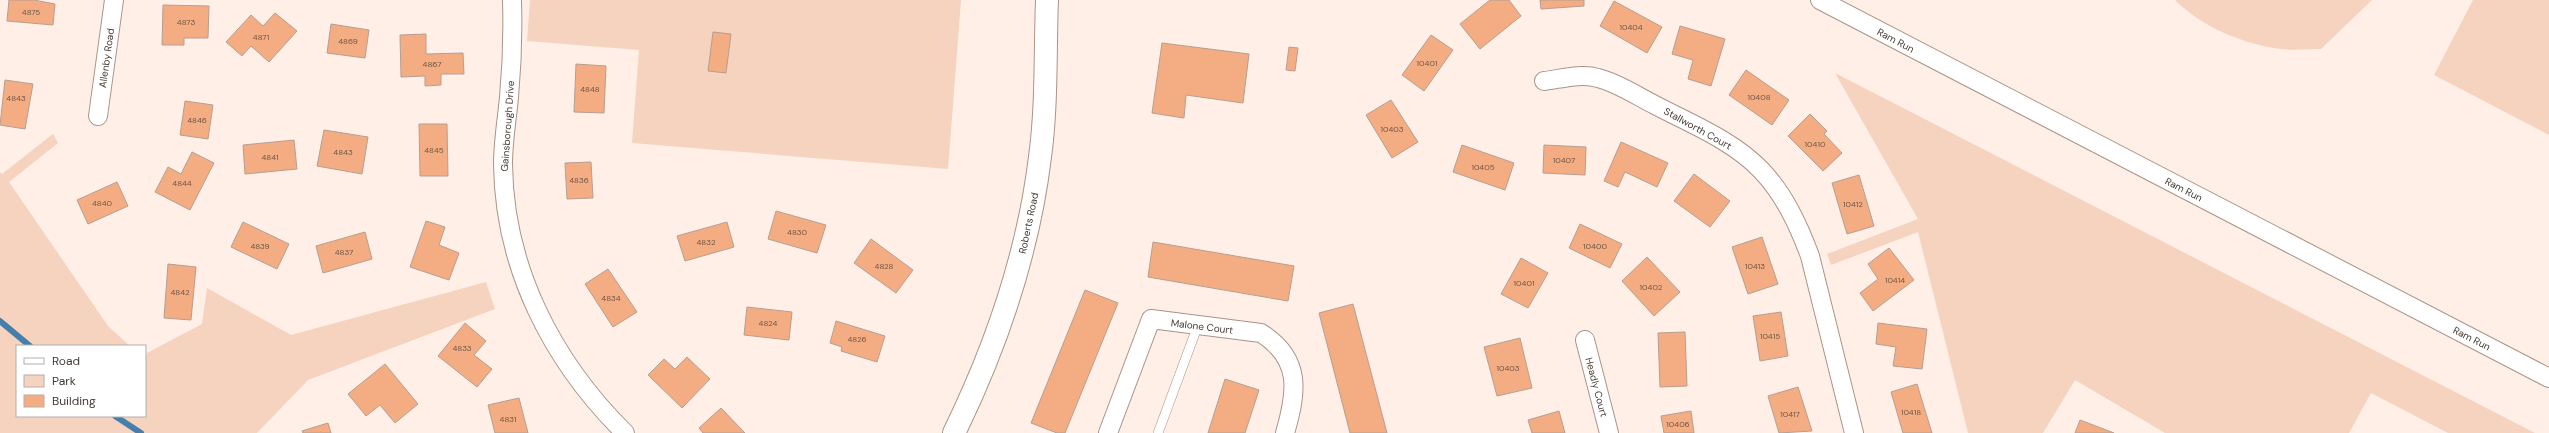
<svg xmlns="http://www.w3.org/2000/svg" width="2549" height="433" font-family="'DM Sans',sans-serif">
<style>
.green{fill:#f5d3bf}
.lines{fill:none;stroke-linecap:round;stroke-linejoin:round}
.stream{stroke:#467fab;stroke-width:6}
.building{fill:#f4ad82;stroke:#b69e91}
.lane-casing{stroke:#ab9486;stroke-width:10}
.street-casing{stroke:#ab9486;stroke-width:20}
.secondary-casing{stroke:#ab9486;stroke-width:24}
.lane{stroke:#fff;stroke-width:9}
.street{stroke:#fff;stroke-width:18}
.secondary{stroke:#fff;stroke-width:22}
.labels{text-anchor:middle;stroke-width:3.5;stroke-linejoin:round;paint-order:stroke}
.number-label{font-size:8px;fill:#6f5647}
.street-label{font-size:10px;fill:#433933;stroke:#fff}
</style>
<rect width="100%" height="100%" fill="#ffefe7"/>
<path class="green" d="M530,0h431l-13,169 -316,-26 7,-93 -112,-9z
M2175,0h197l-51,49c-15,0 -32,2 -47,-1 -35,-6 -73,-22 -99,-48z
M2473,0h76v135l-115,-60z
M1835,73l700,360h-87l-77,-40 -22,40h-184l-90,-53 -32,53h-75l-50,-201 -87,33 -4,-11 91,-35z
M53,134l5,9 -49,39 99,144 22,20h-113v70h128v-62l57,-30 5,-36 84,47 195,-53 9,27 -187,71 -51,53h-257v-261l2,2z"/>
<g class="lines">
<path class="stream" d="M0,321l30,25
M115,416l26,17"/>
</g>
<path class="building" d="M9,0h25l21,4 -2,21 -46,-4z
M1490,0h19l12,16 -41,33 -20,-25z
M1540,0h44v6l-43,3z
M1614,1l48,26 -15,26 -47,-27z
M163,5l46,1 -1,32h-24v7h-22z
M275,13l22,18 -28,31 -18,-16 -9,10 -16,-14 25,-27 12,11z
M331,24l38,6 -4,28 -38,-5z
M1680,26l45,13 -14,47 -23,-7 5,-19 -21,-6z
M713,32l18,2 -5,39 -18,-2z
M426,34v20l37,-1 1,21h-23v11l-16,1v-10l-24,1 -1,-42z
M1431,35l22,15 -29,41 -22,-16z
M1162,43l87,11 -6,49 -57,-8 -2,23 -32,-5z
M1289,47l9,1 -3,23 -9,-1z
M576,64l30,2 -2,47 -30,-1z
M1746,70l43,30 -17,25 -43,-30z
M5,80l28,4 -8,45 -25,-4z
M1391,100l27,42 -26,16 -26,-43z
M185,101l28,4 -5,34 -28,-4z
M1810,114l17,17 -3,3 18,19 -19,18 -35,-35z
M419,124h28l1,52h-28z
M324,130l44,7 -6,37 -45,-8z
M294,140l3,29 -52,5 -2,-29z
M1621,142l47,21 -11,24 -32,-15 -7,15 -14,-6z
M1462,145l52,18 -9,27 -52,-18z
M1544,145l42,2 -1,28 -42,-2z
M192,152l22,11 -24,47 -35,-18 13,-25 13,7z
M591,162l2,36 -26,1 -2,-36z
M1694,174l36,27 -20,26 -36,-26z
M1859,175l15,51 -27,8 -15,-51z
M117,182l11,24 -40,18 -11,-24z
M776,211l50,14 -9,28 -49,-14z
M426,221l19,6 -6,18 20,8 -10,27 -39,-13z
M243,222l46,22 -12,25 -46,-22z
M727,222l7,25 -49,14 -8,-25z
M1580,224l42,20 -12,24 -41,-20z
M365,232l7,27 -49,14 -7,-27z
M1762,237l16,47 -30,10 -16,-47z
M871,239l42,31 -17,23 -42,-30z
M1153,242l141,24 -6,35 -140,-24z
M1889,248l25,32 -41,31 -13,-18 18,-14 -10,-15z
M1647,257l33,35 -26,24 -32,-35z
M1521,258l27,15 -20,35 -27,-14z
M168,264l28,3 -5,53 -27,-2z
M608,269l29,43 -24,15 -28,-43z
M1085,290l33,13 -53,130h-8l-26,-10z
M1353,304l34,129h-37l-31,-120z
M747,307l45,5 -3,28 -45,-5z
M1781,312l7,44 -28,5 -7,-45z
M836,321l49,15 -8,26 -36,-11 1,-4 -12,-4z
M465,323l21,18 -12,14 18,14 -15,18 -39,-31z
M1878,323l49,6 -5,40 -29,-3 3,-19 -20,-3z
M1685,332l2,54 -27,1 -2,-54z
M1520,338l12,50 -35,8 -13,-49z
M687,357l23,22 -28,29 -34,-33 16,-16 11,10z
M385,364l33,40 -23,19 -15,-18 -14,11 -18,-22z
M1225,379l34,11 -14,43h-37z
M1917,384l15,49h-29l-12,-41z
M1798,387l14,44 -33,2 -11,-37z
M519,398l9,35h-33l-7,-28z
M721,408l24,25h-42l-4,-5z
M1559,411l6,22h-33l-4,-13z
M1691,411l3,22h-30l-3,-17z
M2080,420l34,13h-39z
M328,423l3,10h-28l-1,-2z"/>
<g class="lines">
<g class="lane-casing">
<path id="lane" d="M1158,433l40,-108"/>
</g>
<g class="street-casing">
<path id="street" d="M512,0c1,32 0,65 -3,97 -2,22 -6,45 -6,67 1,103 49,197 122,269
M1820,0l729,378
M1544,81c17,-2 37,-8 54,-3 20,5 39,18 57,27 36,19 77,35 106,65 23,24 37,54 49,86l44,177
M98,116l16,-116
M1585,340l24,93
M1108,433l43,-114 110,14c41,26 36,59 24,100"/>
</g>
<g class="secondary-casing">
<path id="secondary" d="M954,433c43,-88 74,-178 86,-276 7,-51 5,-105 7,-157"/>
</g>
<use href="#lane" class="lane"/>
<use href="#street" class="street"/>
<use href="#secondary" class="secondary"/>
</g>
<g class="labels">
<g class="number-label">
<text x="31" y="15">4875</text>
<text x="186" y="25">4873</text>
<text x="1631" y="30">10404</text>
<text x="261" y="40">4871</text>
<text x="348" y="44">4869</text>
<text x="1427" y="66">10401</text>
<text x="432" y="67">4867</text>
<text x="590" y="92">4848</text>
<text x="1759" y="100">10408</text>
<text x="16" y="101">4843</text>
<text x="197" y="123">4846</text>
<text x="1392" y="132">10403</text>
<text x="1815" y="147">10410</text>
<text x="434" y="153">4845</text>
<text x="343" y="155">4843</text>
<text x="270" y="160">4841</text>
<text x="1564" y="163">10407</text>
<text x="1483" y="170">10405</text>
<text x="579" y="183">4836</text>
<text x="182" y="186">4844</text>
<text x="102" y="206">4840</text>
<text x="1853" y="207">10412</text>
<text x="797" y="235">4830</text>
<text x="706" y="245">4832</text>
<text x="260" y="249">4839</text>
<text x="1595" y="249">10400</text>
<text x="344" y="255">4837</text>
<text x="884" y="269">4828</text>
<text x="1755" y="269">10413</text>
<text x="1895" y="283">10414</text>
<text x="1524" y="286">10401</text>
<text x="1651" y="290">10402</text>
<text x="180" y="295">4842</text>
<text x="611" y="301">4834</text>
<text x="768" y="326">4824</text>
<text x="1770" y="339">10415</text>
<text x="857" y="342">4826</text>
<text x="462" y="351">4833</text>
<text x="1508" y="371">10403</text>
<text x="1911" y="415">10418</text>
<text x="1790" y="417">10417</text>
<text x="508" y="422">4831</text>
<text x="1678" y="427">10406</text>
</g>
<g class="street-label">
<text transform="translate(1896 40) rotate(28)" y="4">Ram Run</text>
<text transform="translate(106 58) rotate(-82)" y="4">Allenby Road</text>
<text transform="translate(507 126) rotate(-86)" y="4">Gainsborough Drive</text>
<text transform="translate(1698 128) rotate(29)" y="4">Stallworth Court</text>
<text transform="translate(2184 189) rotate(27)" y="4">Ram Run</text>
<text transform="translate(1028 223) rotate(-78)" y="4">Roberts Road</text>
<text transform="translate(1202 326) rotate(7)" y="4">Malone Court</text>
<text transform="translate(2472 338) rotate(27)" y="4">Ram Run</text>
<text transform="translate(1597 387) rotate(75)" y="4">Headly Court</text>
</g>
</g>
<rect x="16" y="345" width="130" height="72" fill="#ffffff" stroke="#b4b0ad"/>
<rect x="24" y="358" width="20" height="6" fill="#ffffff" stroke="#b4b0ad"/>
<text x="52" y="365" font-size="12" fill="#433933">Road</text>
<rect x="24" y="375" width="20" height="12" fill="#f5d3bf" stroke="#b4b0ad"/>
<text x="52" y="385" font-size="12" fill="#433933">Park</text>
<rect x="24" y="395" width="20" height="12" fill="#f4ad82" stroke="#b4b0ad"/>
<text x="52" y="405" font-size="12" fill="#433933">Building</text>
</svg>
